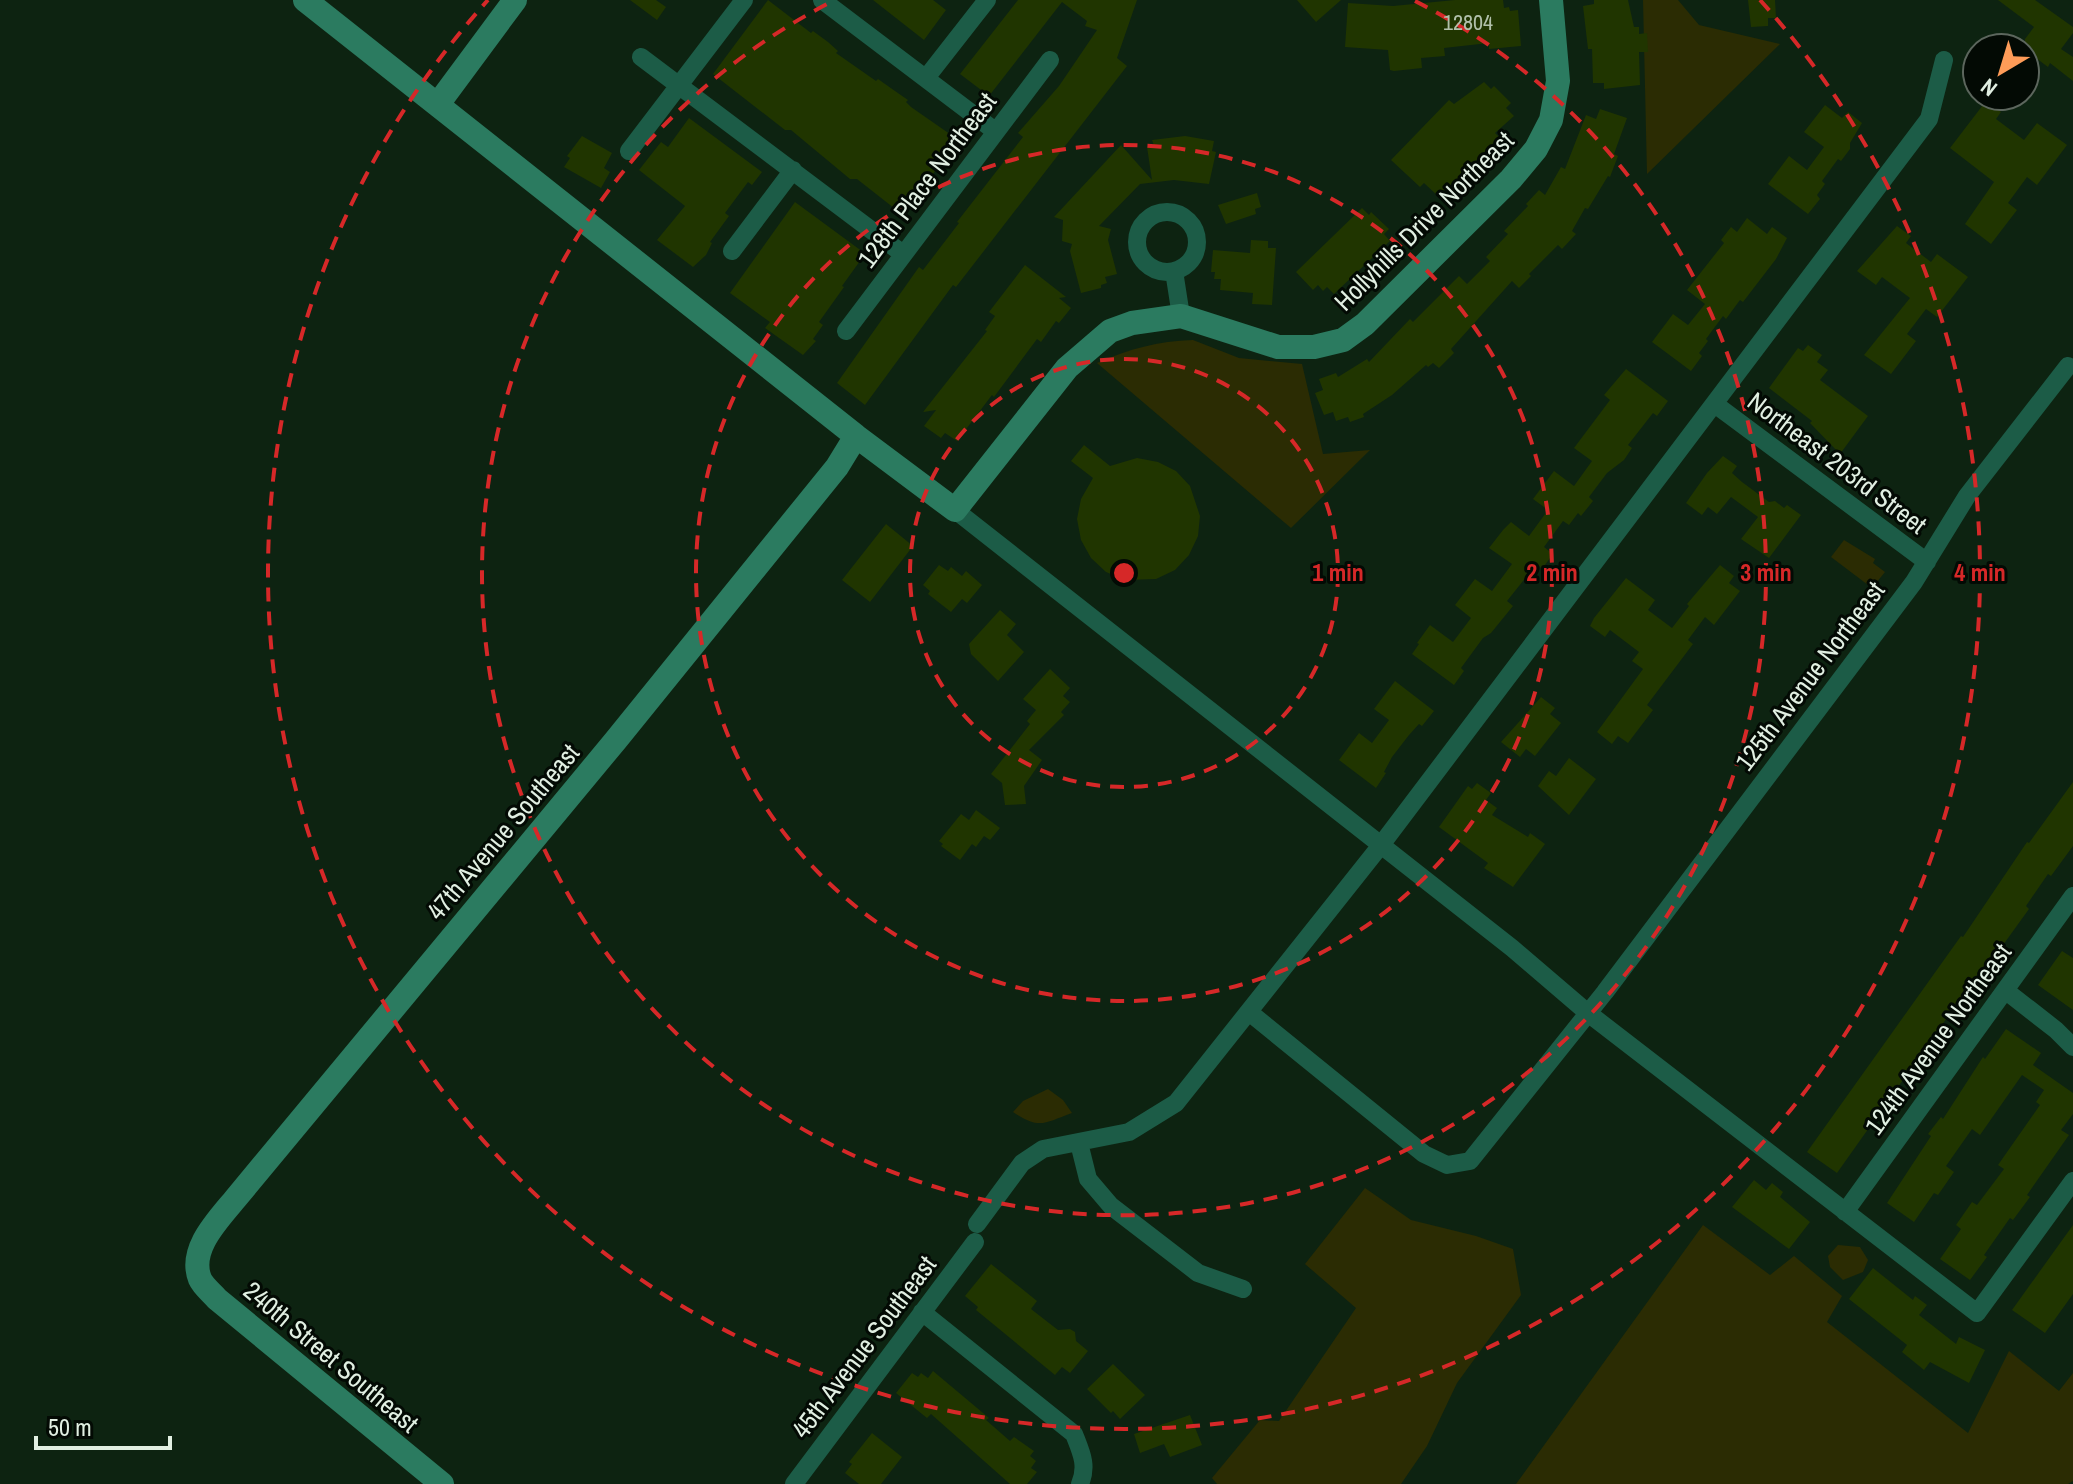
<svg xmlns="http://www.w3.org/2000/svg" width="2073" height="1484" font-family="'Archivo Narrow',sans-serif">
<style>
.green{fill:#2b2c03}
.building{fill:#203500}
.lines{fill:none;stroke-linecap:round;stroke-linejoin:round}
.street{stroke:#1c5c47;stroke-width:18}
.secondary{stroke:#2b7b60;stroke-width:24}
.ring{fill:none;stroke:#d62828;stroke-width:4;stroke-dasharray:14 10}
.labels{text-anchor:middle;stroke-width:6;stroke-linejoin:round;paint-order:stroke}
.number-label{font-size:22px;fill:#b1c0aa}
.street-label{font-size:26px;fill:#e1efe2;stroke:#030a04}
.centre{fill:#d62828;stroke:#030a04;stroke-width:4}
.ring-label{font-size:24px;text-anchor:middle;font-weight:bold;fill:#d62828;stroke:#030a04;stroke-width:6;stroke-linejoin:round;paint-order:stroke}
</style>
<rect width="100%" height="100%" fill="#0d2311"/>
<path class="green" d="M1643,0h35l21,25 81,19 -133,130z
M1193,340l46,18 63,6 21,90 47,-4 -79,78 -194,-165c32,-14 61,-22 96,-23z
M1844,540l31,19 -2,4 12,9 -13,16 -41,-31z
M1048,1089l15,11 9,13c-28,10 -32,17 -59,-1l10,-11z
M1365,1188l46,32 65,16 37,13 8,46 -64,88 -30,63 -26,38h-184l-5,-6 48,-58 19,1 77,-113 -51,-44z
M1703,1225l67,50 24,-19 48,40 -15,26 141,111 41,-82 50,40 14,-18v108l-5,3h-552z
M1838,1245l22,2 8,13 -5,12 -20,8 -13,-13 -2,-11z"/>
<path class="building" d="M630,0h26l10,7 -9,13z
M768,0l43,33 2,-2 15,11 10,9 -2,2 40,28 2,-2 17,12 13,9 -2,2 5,5 46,32 -24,35 -4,-3 -30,41 -42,-33h-7l-59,-49h-6l-72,-56z
M873,0h60l13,10 -22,30z
M1018,0h119l-20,58 10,8 -171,221 -3,-2 -88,120 -28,-22 82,-116 4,3 36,-47 -2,-1 66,-85 -5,-4 41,-47 38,-56 -12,-4 2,-5 -25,-19 -73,94 -29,-22z
M1297,0h44l-25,22z
M1455,0h48l1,8 5,-1 1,4 8,-1 3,36 -32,3v-6l-45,5 1,8 -24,2 1,10 -28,3 -4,-1 -2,-20 -43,-3 3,-44 45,3z
M1594,0h34l6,27h5v7l8,-1 1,19h-9l1,33 -36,4v-6h-11l-1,-34h-4l-5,-43 11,-2z
M1748,0h27l1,18h-8v8l-17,1z
M1998,0h37l38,27v6l-12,16 12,8v24l-23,-18 -2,4 -12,-9 -11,14v-33l9,-12z
M1484,82l7,7 3,-3 17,17 -5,5 8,8 -19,17 4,4 -59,61 -16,-15 -4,4 -29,-27 58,-60 5,4z
M1986,101l15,11 -5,7 28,21 13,-17 30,22 -30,40 -10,-8 -19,26 9,7 -26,34 -26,-20 29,-42 -44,-34z
M1825,105l17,13 6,-6 14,11 -12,20v6l-9,12 -3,-2 -16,22 3,3 -8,11 3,4 -12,15 -40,-30 21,-28 18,14 17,-23 -20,-15z
M1600,109l27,9 -13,36 4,2 -8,21 -2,-1 -20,33 -3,-1 -13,23 4,3 -14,15 -4,-4 -29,29 2,2 -12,12 -7,-7 -61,68 3,4 -15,15 -6,-5 -5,4 -2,-2 -34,30 -29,19 1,3 -14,5 -2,-5 -12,4 -3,-9 -9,3 -9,-22 8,-3 -4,-11 17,-6 2,4 29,-18 2,3 41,-43 3,3 46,-46 8,8 23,-23 -4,-4 22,-23 -4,-3 24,-25 -2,-2 13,-14 6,5 16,-28 4,2 21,-54 10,4z
M689,118l73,54 -10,13 -4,-3 -23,31 4,3 -19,26 2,1 -6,12 -13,12 -36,-27 28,-34 -46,-36 22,-28 7,5z
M582,136l30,17 -8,15 6,4 -9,16 -37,-21 6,-9 -3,-2z
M1185,136l29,5 -2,10 4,1 -7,32 -35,-4 -34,4 -41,42 12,3 -3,11 9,34 -12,3 2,6 -6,2v3l-20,5 -11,-42 2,-7 -10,-3 1,-21 -9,-3 67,-72 31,35 -5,-33 7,-1 -2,-6z
M1257,193l4,14 -6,2 1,5 -30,10 -8,-19z
M795,202l68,50 -5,7 2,2 -18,25 2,1 -25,35 4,3 -10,14 3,2 -13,14 -38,-27 5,-6 -40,-29z
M1362,208l7,7 2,-3 18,17 -5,5 6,7 -56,53 -7,-7 -4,4 -5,-6 -5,5 -17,-18z
M1747,218l20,16 5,-7 15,11 -11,21 -33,43 -3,-2 -14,19 -3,-3 -17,23 2,2 -9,12 3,3 -11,15 -39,-29 21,-28 15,11 17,-21 -18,-14 37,-47 -3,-3 10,-13 6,5z
M1897,226l14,10 -5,7 25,19 6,-8 31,23 -31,40 -11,-8 -19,25 9,7 -25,33 -27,-19 46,-57 -28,-21 -6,8 -19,-14z
M1251,240l17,1v7h8l-4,57 -20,-1 1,-11 -33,-3 1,-11h-7l1,-7h-4l2,-22 37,3z
M1025,265l41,32 -7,1 12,10 -12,15 -3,-2 -15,21 -4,-3 -43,58 -2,-2 -35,46 -12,-8 -4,5 -17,-12 12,-16 -13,2 64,-81 -2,-1 10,-14 -6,-4z
M1808,345l14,10 -5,7 11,8 -8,10 48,36 -28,38 -30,-31 2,-2 -43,-33 29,-40 5,3z
M1626,369l42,32 -11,15 -4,-3 -25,32 4,3 -8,12 -17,13 -18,24 4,4 -12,15 -3,-3 -9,12 -6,-4 -19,26 9,7 -11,15 -3,-3 -7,9 -5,1 -20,25 6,5 -22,27 -8,5 -22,30 3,3 -10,14 -42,-31 7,-10 -2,-1 13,-18 23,17 18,-24 -16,-13 20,-26 17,12 20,-27 -23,-16 14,-18 8,-8 18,14 19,-26 -15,-11 21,-28 20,15 18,-25 -18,-13 36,-48 -6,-5z
M1084,445l26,21 27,-8 21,4 18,9 14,15 10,30 -2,20 -9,19 -14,15 -19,9 -31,1 -19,-8 -15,-14 -10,-18 -4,-21 4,-20 12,-21 -22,-17z
M1723,456l14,10 -5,7 10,9 27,20 6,-1 9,7 3,-3 14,10 -32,43 -28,-19 17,-22 -27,-20 -14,17 -9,-7 -6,8 -16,-12 21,-30z
M886,524l27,22 -43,56 -28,-22z
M939,565l9,6 3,-4 11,9 4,-5 16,14 -15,18 -5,-4 -11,13 -23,-18 2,-3 -7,-6z
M1720,565l14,11 -5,7 11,8 -26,34 -9,-8 -17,23 5,4 -46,61 6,5 -25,33 -10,-7 -6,8 -15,-12 46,-63 -11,-8 7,-9 -29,-22 -5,7 -15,-11 4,-8 32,-40 29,22 -7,10 24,18 17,-22 -2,-2z
M1000,610l16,14 -9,11 17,17 -26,29 -27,-27 -2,-10z
M1050,669l20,19 -7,8 7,6 -9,10 3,3 -35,35 13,10 -18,26 2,18 -21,1 -3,-22 -11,-9 39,-50 -3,-3 9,-11 -13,-11z
M1395,681l39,30 -12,15 -3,-2 -10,11 -17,22 -8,15 2,1 -10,15 -37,-28 20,-27 13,10 17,-23 -15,-11z
M1541,697l14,11 -5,6 11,9 -26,33 -9,-7 -6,8 -19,-15z
M1569,758l27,21 -27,36 -31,-29 11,-15 7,5z
M2073,782v64l-22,30 -3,-2 -22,32 3,3 -31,43 -3,-2 -158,223 -30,-21 154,-216 2,1 64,-95 2,1z
M1477,783l14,10 -5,7 11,8 -5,7 36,22 2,-4 15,11 -32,43 -29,-19 4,-5 -49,-36 29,-41 4,3z
M976,810l24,18 -10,12 -6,-4 -8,11 -4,-3 -12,16 -19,-14 2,-2 -4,-3 22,-27 8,6z
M2062,951l11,7v52l-35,-25z
M2006,1029l35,24 -8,12 40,28v21l-12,16 8,5 -42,60 3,2 -17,23 -3,-2 -26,37 3,2 -17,23 -30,-21 21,-30 -5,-4 16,-23 5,3 27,-36 -6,-4 42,-60 -4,-3 8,-12 -22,-15 -42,60 -8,-6 -26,37 8,6 -16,23 -4,-2 -20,29 -27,-19 44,-67 -3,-2 13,-17 2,2 40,-62 2,2z
M1754,1180l12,10 6,-7 11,9 -3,5 30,25 -21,27 -57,-42z
M2073,1225v69l-28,39 -33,-23z
M991,1264l46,37 -6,8 27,21 12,-1 5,3 1,9 12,10 -18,22 -8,-6 -7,8 -79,-65 2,-3 -13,-11z
M1873,1268l40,32 2,-4 12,9 -8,10 37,29 3,-7 26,13 -16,33 -39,-21 -6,8 -22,-18 5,-7 -58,-46z
M1113,1364l32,31 -25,24 -7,-8 -2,2 -24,-24z
M933,1371l56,47 -3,2 24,21 4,-4 20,14 -4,5 6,5 -5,7 6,4 -10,12h-17l-79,-70 -4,4 -31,-25 16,-20 6,4 3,-4 7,5z
M1190,1415l12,30 -32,12 -6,-13 -24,9 -6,-19z
M872,1433l30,24 -21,27h-22l-14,-11 7,-9 -3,-2z"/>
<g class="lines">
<path class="street" d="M822,0l173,131
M641,57l262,197
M926,78l61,-78
M629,151l115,-151
M1137 242a30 30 0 1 1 60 0a30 30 0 1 1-60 0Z
M732,251l61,-81
M1174,271l7,45
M846,331l204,-271
M1716,405l211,157
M955,510l557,438 76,65 389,300 96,-132
M2006,991l50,39 17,17
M1249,1012l175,142 23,11 23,-4 135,-169 309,-410 53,-86 101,-130
M1079,1143l9,36 23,27 87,67 45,16
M1845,1212l228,-316
M977,1224l45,-61 21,-14 86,-17 47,-29 205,-258 548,-726 15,-59
M922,1312l152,122c7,18 14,31 6,50
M794,1484l181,-242"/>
<path class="secondary" d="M305,0l551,436 99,74 112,-142 43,-37 22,-8 49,-7 97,31h36l29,-7 22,-16 146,-145 25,-30 15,-29 7,-39 -7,-81
M438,104l77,-104
M442,1484l-225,-185c-5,-6 -14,-13 -17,-20 -12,-30 19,-60 36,-81l380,-458 221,-273 19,-31"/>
</g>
<g class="ring">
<circle cx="1124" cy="573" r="214"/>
<circle cx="1124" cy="573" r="428"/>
<path d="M1415 1A642 642 0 1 1 833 1"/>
<path d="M1760 0A856 856 0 1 1 488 0"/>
</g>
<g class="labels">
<g class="number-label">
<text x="1468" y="30">12804</text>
</g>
<g class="street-label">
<text transform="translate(927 180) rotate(-53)" y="9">128th Place Northeast</text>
<text transform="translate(1424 221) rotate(-45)" y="9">Hollyhills Drive Northeast</text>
<text transform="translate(1837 463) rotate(37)" y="9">Northeast 203rd Street</text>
<text transform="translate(1810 676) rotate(-53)" y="9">125th Avenue Northeast</text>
<text transform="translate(503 832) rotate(-50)" y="9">47th Avenue Southeast</text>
<text transform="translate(1938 1039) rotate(-54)" y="9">124th Avenue Northeast</text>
<text transform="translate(864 1347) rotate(-53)" y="9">45th Avenue Southeast</text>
<text transform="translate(331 1357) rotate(40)" y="9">240th Street Southeast</text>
</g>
</g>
<circle cx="1124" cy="573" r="12" class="centre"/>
<g class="ring-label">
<text x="1338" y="581">1 min</text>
<text x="1552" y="581">2 min</text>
<text x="1766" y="581">3 min</text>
<text x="1980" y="581">4 min</text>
</g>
<g transform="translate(2001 72) rotate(218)"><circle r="38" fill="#030a04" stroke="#5c665d" stroke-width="2"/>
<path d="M0-6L14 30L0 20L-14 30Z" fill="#fe9c58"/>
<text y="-12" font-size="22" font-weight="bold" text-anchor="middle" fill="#e1efe2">N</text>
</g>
<path d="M36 1436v12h134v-12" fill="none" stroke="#e1efe2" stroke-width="4"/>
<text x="48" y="1436" font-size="24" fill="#e1efe2" stroke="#030a04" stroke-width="6" paint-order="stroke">50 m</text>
</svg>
